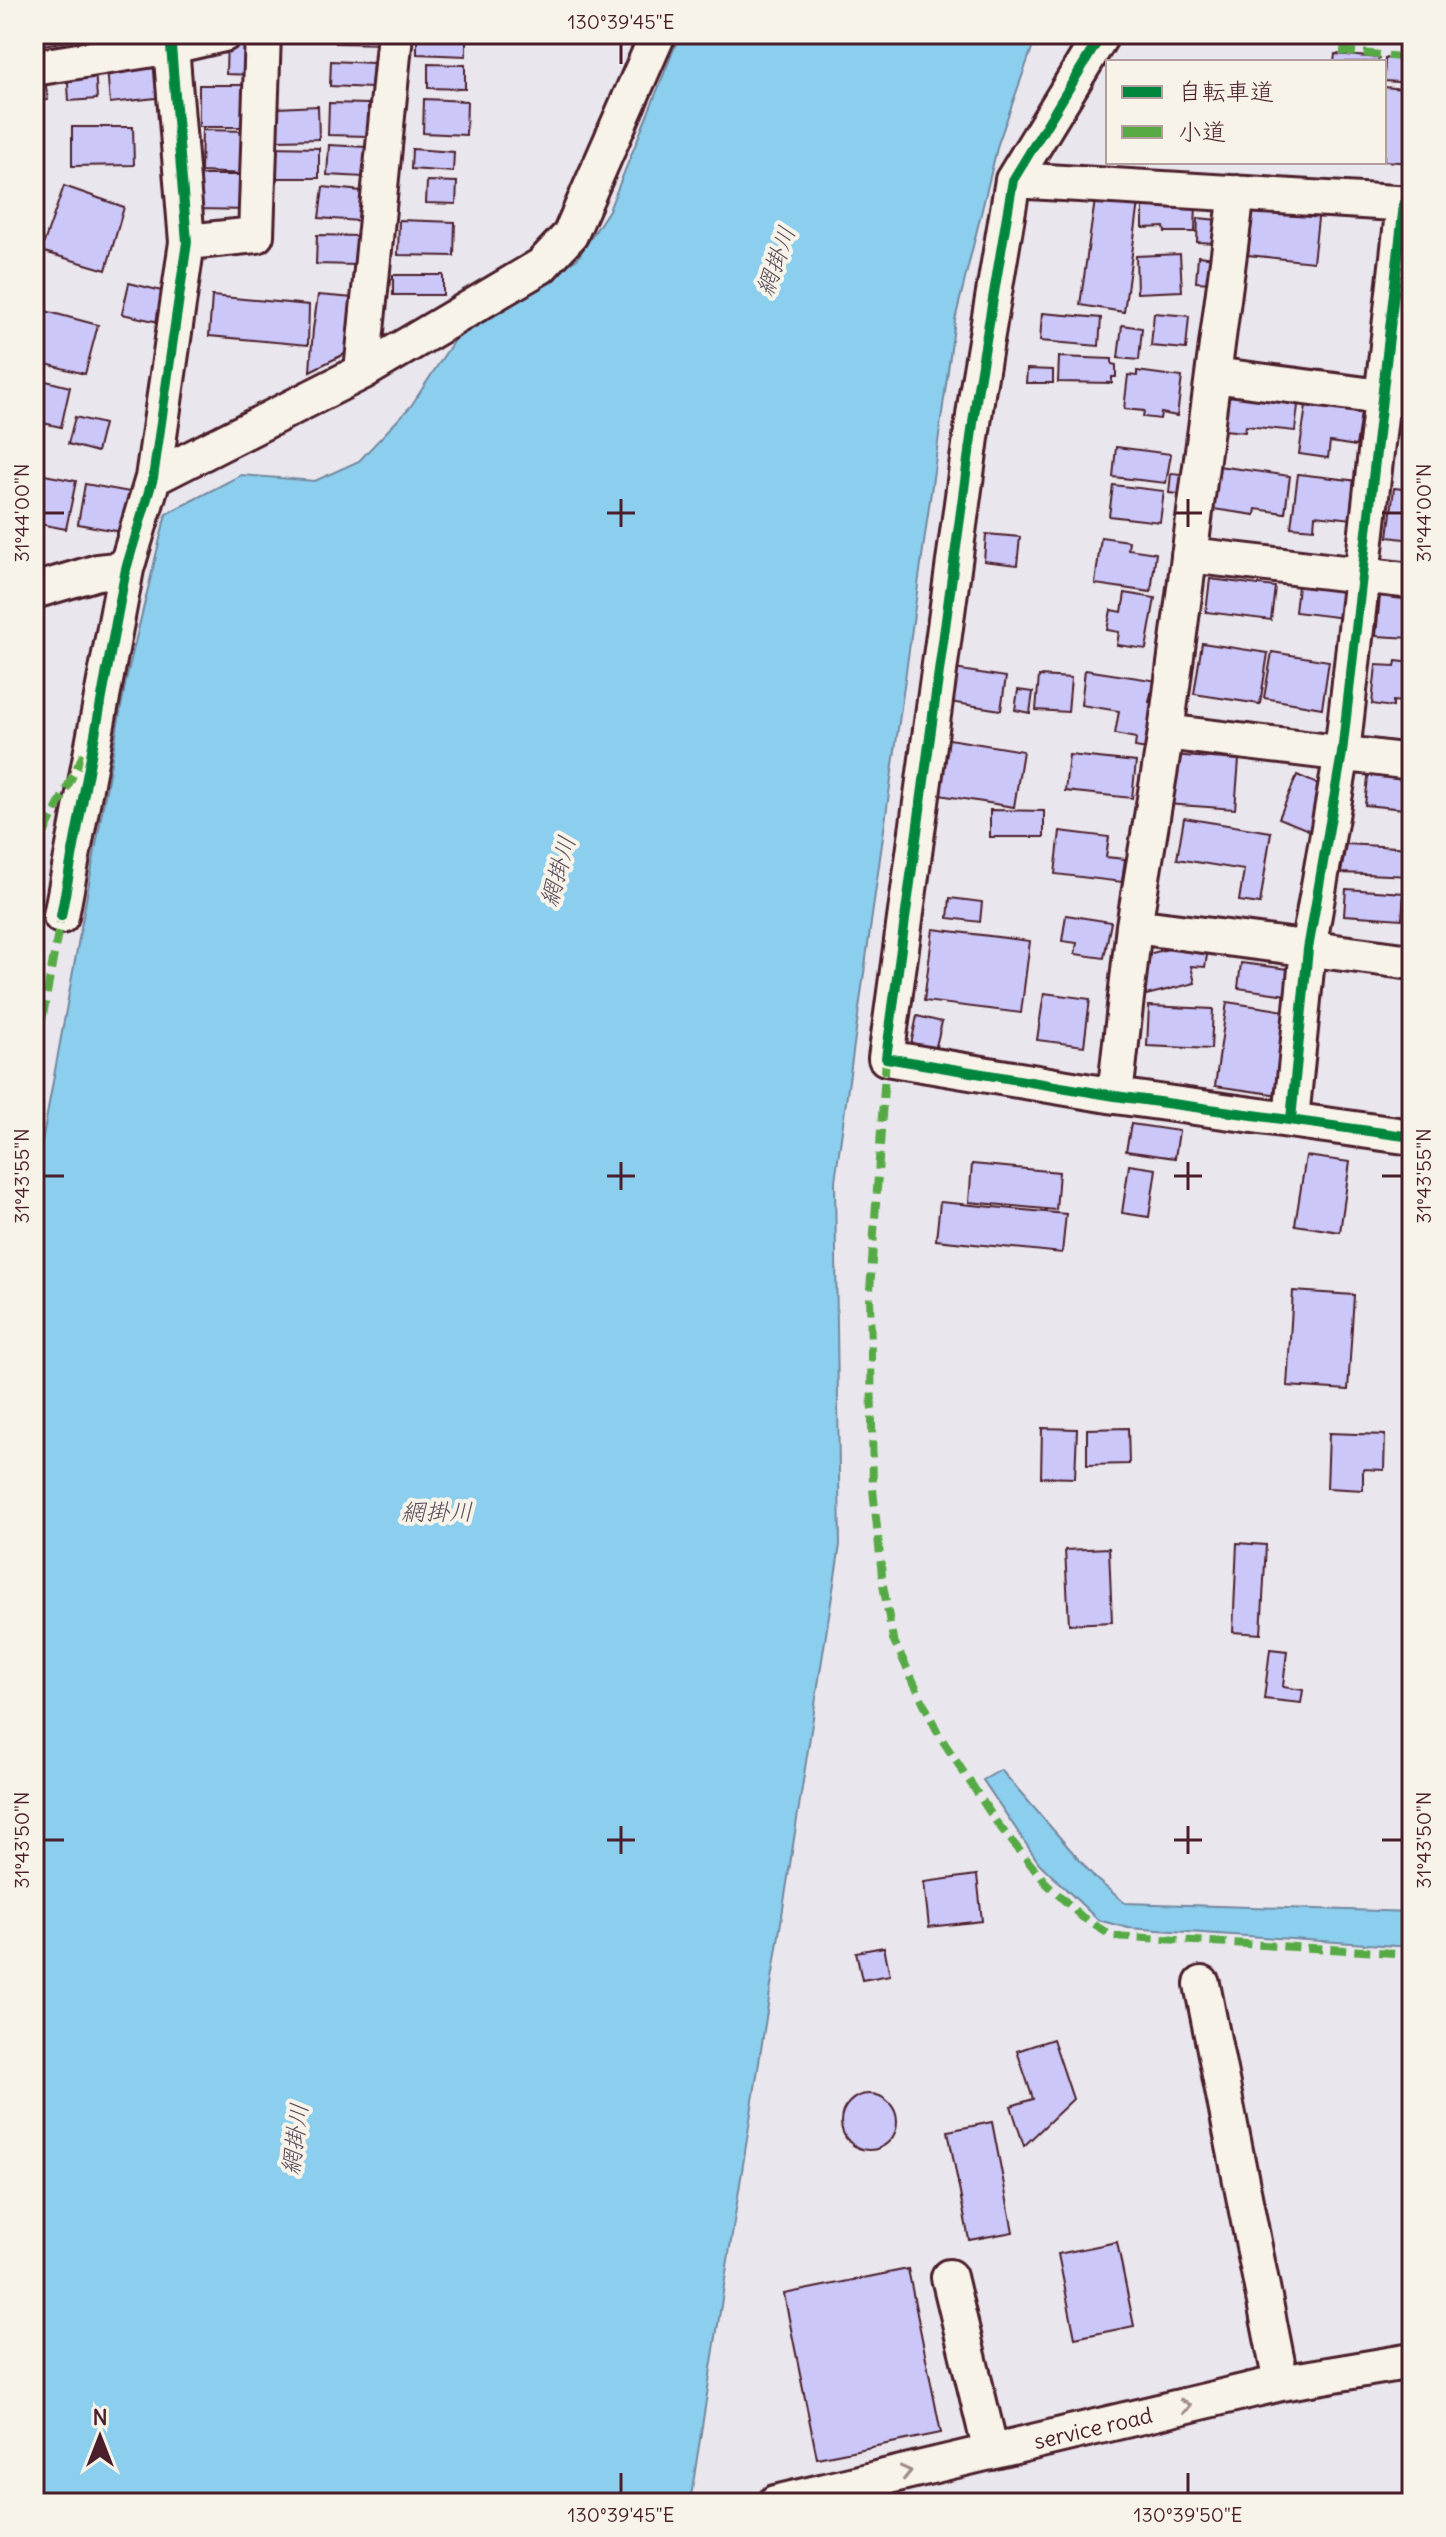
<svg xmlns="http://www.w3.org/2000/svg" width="1446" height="2537" font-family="Delius,'Klee One',sans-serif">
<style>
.water{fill:#8cceed;stroke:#72889f;stroke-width:2}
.building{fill:#cbc7f9;stroke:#4a1f2b;stroke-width:2}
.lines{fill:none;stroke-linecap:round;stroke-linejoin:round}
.minor-casing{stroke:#4a1f2b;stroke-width:40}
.minor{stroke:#f7f3e8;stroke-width:34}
.quiet{stroke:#57aa44;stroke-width:8;stroke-dasharray:16 8;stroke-linecap:butt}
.cycleway-casing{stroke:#f7f3e8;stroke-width:15}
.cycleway{stroke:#00873e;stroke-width:10}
.oneway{stroke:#a0898a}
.ticks{fill:none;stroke:#4a1f2b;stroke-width:3}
.labels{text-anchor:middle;stroke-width:8;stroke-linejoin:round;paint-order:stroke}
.street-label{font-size:22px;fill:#4a1f2b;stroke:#f7f3e8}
.water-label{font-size:24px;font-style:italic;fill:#5a4b5c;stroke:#f7f3e8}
.neatline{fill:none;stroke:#4a1f2b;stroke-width:3}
.ticks-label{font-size:20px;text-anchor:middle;fill:#4a1f2b}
</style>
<rect width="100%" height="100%" fill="#eae6ed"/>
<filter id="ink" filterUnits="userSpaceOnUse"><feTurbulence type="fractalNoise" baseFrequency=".0125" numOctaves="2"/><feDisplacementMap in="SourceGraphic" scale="16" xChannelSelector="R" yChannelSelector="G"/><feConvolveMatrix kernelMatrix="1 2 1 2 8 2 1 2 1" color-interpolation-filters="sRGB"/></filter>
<g filter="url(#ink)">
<path class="water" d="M680,34h357l-39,110 -43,176 -120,861 5,364 -150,958h-656v-1317l92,-506 40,-166 75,-39 74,6 44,-20 52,-55 51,-78 115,-69 32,-49z
M1001,1770l95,109 29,24 287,9v35l-284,-19 -30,-8 -59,-57 -56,-83z"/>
<path class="building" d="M41,34h26l1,7 -26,4z
M336,34h55v10l-56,-1z
M417,34h49v22l-49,-2z
M227,37h19l9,38 -29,-1z
M1335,54l44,4 -1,4h-44z
M1385,58l27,3v22l-28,-2z
M331,61l42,2 -2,25 -41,-2z
M161,62l4,35 -55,6 -3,-35z
M428,64l37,1v24l-37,-1z
M95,67l2,32 -28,2 -2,-32z
M44,73l4,27 -14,2v-28z
M199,85h50v42h-50z
M1384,87l28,3v73l-28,-2z
M424,99l43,2 -1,34 -43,-2z
M329,103l39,1v32l-40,-1z
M318,106l1,33 -41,1 -1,-32z
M72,127h61l1,38 -62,1z
M202,130l45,1 -1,43 -45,-2z
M329,145l37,2 -2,30 -37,-2z
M270,147l49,1v30h-50z
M412,149l42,3 -1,20 -42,-3z
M201,175h47l-1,35 -47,-1z
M427,181l30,1 -1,22 -30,-1z
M64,186l60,21 -18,63 -65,-19z
M323,187l38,4 -2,30 -40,-3z
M1140,195l-16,117 -44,-7 15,-105z
M1196,203l-1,29h-30l-1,-5 -21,1v-24z
M1254,203l65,7 -6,52 -65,-7z
M1198,218l20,2 -2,23 -19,-1z
M399,220l56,2 -1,34 -56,-1z
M317,235l40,1 -1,29 -40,-1z
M1180,254l2,37 -45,2 -1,-37z
M1198,256l17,2 -2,25 -17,-1z
M393,275h50v20h-50z
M129,283l37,9 -7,30 -37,-8z
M318,295l48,4 -3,46 -53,26 3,-42z
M212,296l97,9 -1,40 -99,-9z
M34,308l64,17 -13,49 -51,-13z
M1042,313l59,5 -2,28 -59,-5z
M1154,313l35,3 -3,33 -35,-3z
M1406,313h6v43l-9,-1z
M1122,325l20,3 -3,32 -21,-2z
M1059,357l53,2v5l4,1v12h-4v6l-54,-1z
M1027,369l26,1v13h-27z
M1137,371l45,6 -5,39 -16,-3 -1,6 -17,-2 1,-6 -20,-2 4,-34 9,1z
M34,378l36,9 -9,40 -27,-6z
M1229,389l70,8 -4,34 -49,-5 -1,6 -21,-2z
M1308,392l55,8 -7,46 -26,-4 -2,16 -29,-4z
M75,417l29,7 -7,28 -29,-8z
M1116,447l55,7 -5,29 -53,-6z
M1218,466l72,10 -5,37 -29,-4 -1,6 -42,-6z
M34,473l42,8 -10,48 -32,-6z
M1171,473l19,2 -2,20 -19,-2z
M1298,474l60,7 -5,38 -38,-4 -1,14 -23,-2z
M85,484l45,8 -8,40 -44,-8z
M1113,485l51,6 -4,31 -51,-6z
M1394,488l18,2v50l-24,-3z
M986,534l34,3 -3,28 -33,-4z
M1101,537l28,4 -1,8 28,4 -5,39 -56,-8z
M1210,579l65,8 -4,33 -65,-8z
M1298,586l50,6 -4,26 -49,-6z
M1125,593l30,5 -9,51 -29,-4 2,-13 -12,-2 4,-20 11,2z
M1380,596l32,2v40l-36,-2z
M1202,643l66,10 -8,51 -66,-10z
M1272,652l57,9 -7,47 -58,-10z
M1396,661l16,2v40l-19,-2v6l-21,-3 4,-39 19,1z
M954,669l52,8 -5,33 -52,-8z
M1085,670l80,12 -2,13 -12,-2 -2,9 12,2 -8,46 -18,-3 1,-9 -21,-4 4,-23 -38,-6z
M1039,676l32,2 -3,34 -32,-2z
M1018,690l15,2 -3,21 -15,-3z
M943,738l80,13 -9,56 -81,-13z
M1069,755l67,7 -4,36 -67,-7z
M1170,755l69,5 -4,49 -69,-5z
M1369,768l43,4v46l-9,-1 1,-8 -39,-4z
M1297,775l34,15 -18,42 -34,-14z
M990,810l54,1v26h-54z
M1184,818l87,14 -11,72 -21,-3 5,-31 -67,-11z
M1060,831l49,6 -3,20 19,2 -3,23 -67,-8z
M1346,844l66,4v28l-71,-3z
M1346,889l58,4 -2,26 -58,-4z
M950,898l32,4 -2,20 -32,-4z
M1066,915l45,7 -7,36 -29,-4 2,-11 -15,-2z
M933,929l97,12 -9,72 -97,-12z
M1209,944l-4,23 -14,-1 4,17 -49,12 -10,-38 48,-12z
M1241,963l56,7 -3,26 -56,-8z
M1044,993l46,6 -6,47 -47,-6z
M1227,1002l65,10 -12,83 -65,-9z
M1149,1006l64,3 -2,40 -64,-3z
M917,1016l25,6 -7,28 -24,-6z
M1131,1124l48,7 -4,27 -49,-7z
M1306,1156l44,6 -10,70 -45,-7z
M972,1164l87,8 -3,38 -87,-8z
M1129,1165l27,4 -7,48 -27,-4z
M940,1202l126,12 -4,39 -126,-13z
M1293,1291l61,4 -6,95 -61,-4z
M1042,1428l35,1 -2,49 -34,-1z
M1128,1428l1,36 -42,1v-36z
M1329,1433l56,2 -1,35 -21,-1v21l-36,-2z
M1237,1543l29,2 -5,89 -28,-2z
M1109,1548l3,74 -43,2 -4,-74z
M1270,1649l17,2 -4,36 20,3 -2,13 -37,-4z
M977,1875l5,46 -53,6 -5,-45z
M884,1947l6,28 -28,5 -6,-28z
M1053,2039l20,60 -49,47 -13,-40 22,-7 -16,-48z
M841 2122a28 28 0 1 1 56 0a28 28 0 1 1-56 0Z
M992,2122l21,110 -44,8 -21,-109z
M1117,2242l17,84 -59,12 -17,-84z
M908,2269l33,164 -124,25 -33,-164z"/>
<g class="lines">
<g class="minor-casing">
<path id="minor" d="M1102,34l-89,146 -36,214 -91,664 229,38 297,41
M34,68l138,-22 52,-12
M1013,180l399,24
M187,242l69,-7 7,-201
M362,372l33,-338
M1213,375l199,26
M153,478l209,-106 179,-106 29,-31 88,-201
M1189,555l223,26
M34,591l64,-19 28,-3
M1166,732l246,30
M61,916l65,-347 27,-91 34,-236 -17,-208
M1134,926l278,36
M1115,1096l19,-170 32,-194 71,-539
M1291,1119l17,-170 34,-196 62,-549
M1202,1984l79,399
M949,2277l42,175
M775,2503l506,-120 131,-22"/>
</g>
<use href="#minor" class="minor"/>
<path class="quiet" d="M1340,51l72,7
M34,854l51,-103
M886,1058l-16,233 3,198 10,96 10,54 46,96 58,88 49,60 36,34 30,19 300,18
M34,1065l27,-149"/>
<g class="cycleway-casing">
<path id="cycleway" d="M1102,34l-89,146 -36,214 -91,664 229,38 297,41
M61,916l65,-347 27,-91 34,-236 -17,-208
M1291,1119l17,-170 34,-196 62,-549"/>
</g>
<use href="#cycleway" class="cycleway"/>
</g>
<defs><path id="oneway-chevron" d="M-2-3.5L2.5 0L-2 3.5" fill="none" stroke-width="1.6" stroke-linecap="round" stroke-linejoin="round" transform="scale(2)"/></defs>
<g class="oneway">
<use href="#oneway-chevron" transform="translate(1186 2406) rotate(-13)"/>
<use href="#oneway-chevron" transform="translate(906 2472) rotate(-13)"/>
</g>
</g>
<path class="ticks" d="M621,44v20M621,499v28M1188,499v28M44,513h20M607,513h28M1174,513h28M1382,513h20M621,1162v28M1188,1162v28M44,1176h20M607,1176h28M1174,1176h28M1382,1176h20M621,1826v28M1188,1826v28M44,1840h20M607,1840h28M1174,1840h28M1382,1840h20M621,2473v20M1188,2473v20"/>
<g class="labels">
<g class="street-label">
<text transform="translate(1093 2428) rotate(-13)" y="8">service road</text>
</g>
<g class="water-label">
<text transform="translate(776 261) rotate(-70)" y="8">網掛川</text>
<text transform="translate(558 871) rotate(-74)" y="8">網掛川</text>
<text x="437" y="1520">網掛川</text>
<text transform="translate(295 2139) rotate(-82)" y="8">網掛川</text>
</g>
</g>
<rect width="1446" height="2537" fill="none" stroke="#f7f3e8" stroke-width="88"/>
<rect x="1106" y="60" width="280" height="104" fill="#f7f3e8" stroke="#b29e9c" stroke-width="2"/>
<rect x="1122" y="86" width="40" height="12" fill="#00873e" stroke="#b29e9c" stroke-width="2"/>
<text x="1178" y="100" font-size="24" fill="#4a1f2b">自転車道</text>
<rect x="1122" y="126" width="40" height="12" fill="#57aa44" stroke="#b29e9c" stroke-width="2"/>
<text x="1178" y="140" font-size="24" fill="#4a1f2b">小道</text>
<g transform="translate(100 2437)" stroke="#f7f3e8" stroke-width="6" paint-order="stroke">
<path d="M0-6L14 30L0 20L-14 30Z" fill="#4a1f2b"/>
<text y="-12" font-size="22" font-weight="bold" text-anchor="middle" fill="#4a1f2b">N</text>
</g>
<rect x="44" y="44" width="1358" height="2449" class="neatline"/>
<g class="ticks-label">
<text x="621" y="29">130°39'45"E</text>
<text transform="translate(22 513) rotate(-90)" y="7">31°44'00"N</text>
<text transform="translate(1424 513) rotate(-90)" y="7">31°44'00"N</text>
<text transform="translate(22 1176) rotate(-90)" y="7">31°43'55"N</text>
<text transform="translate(1424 1176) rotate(-90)" y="7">31°43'55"N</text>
<text transform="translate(22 1840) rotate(-90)" y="7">31°43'50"N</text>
<text transform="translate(1424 1840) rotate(-90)" y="7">31°43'50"N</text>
<text x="621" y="2522">130°39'45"E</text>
<text x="1188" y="2522">130°39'50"E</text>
</g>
</svg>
